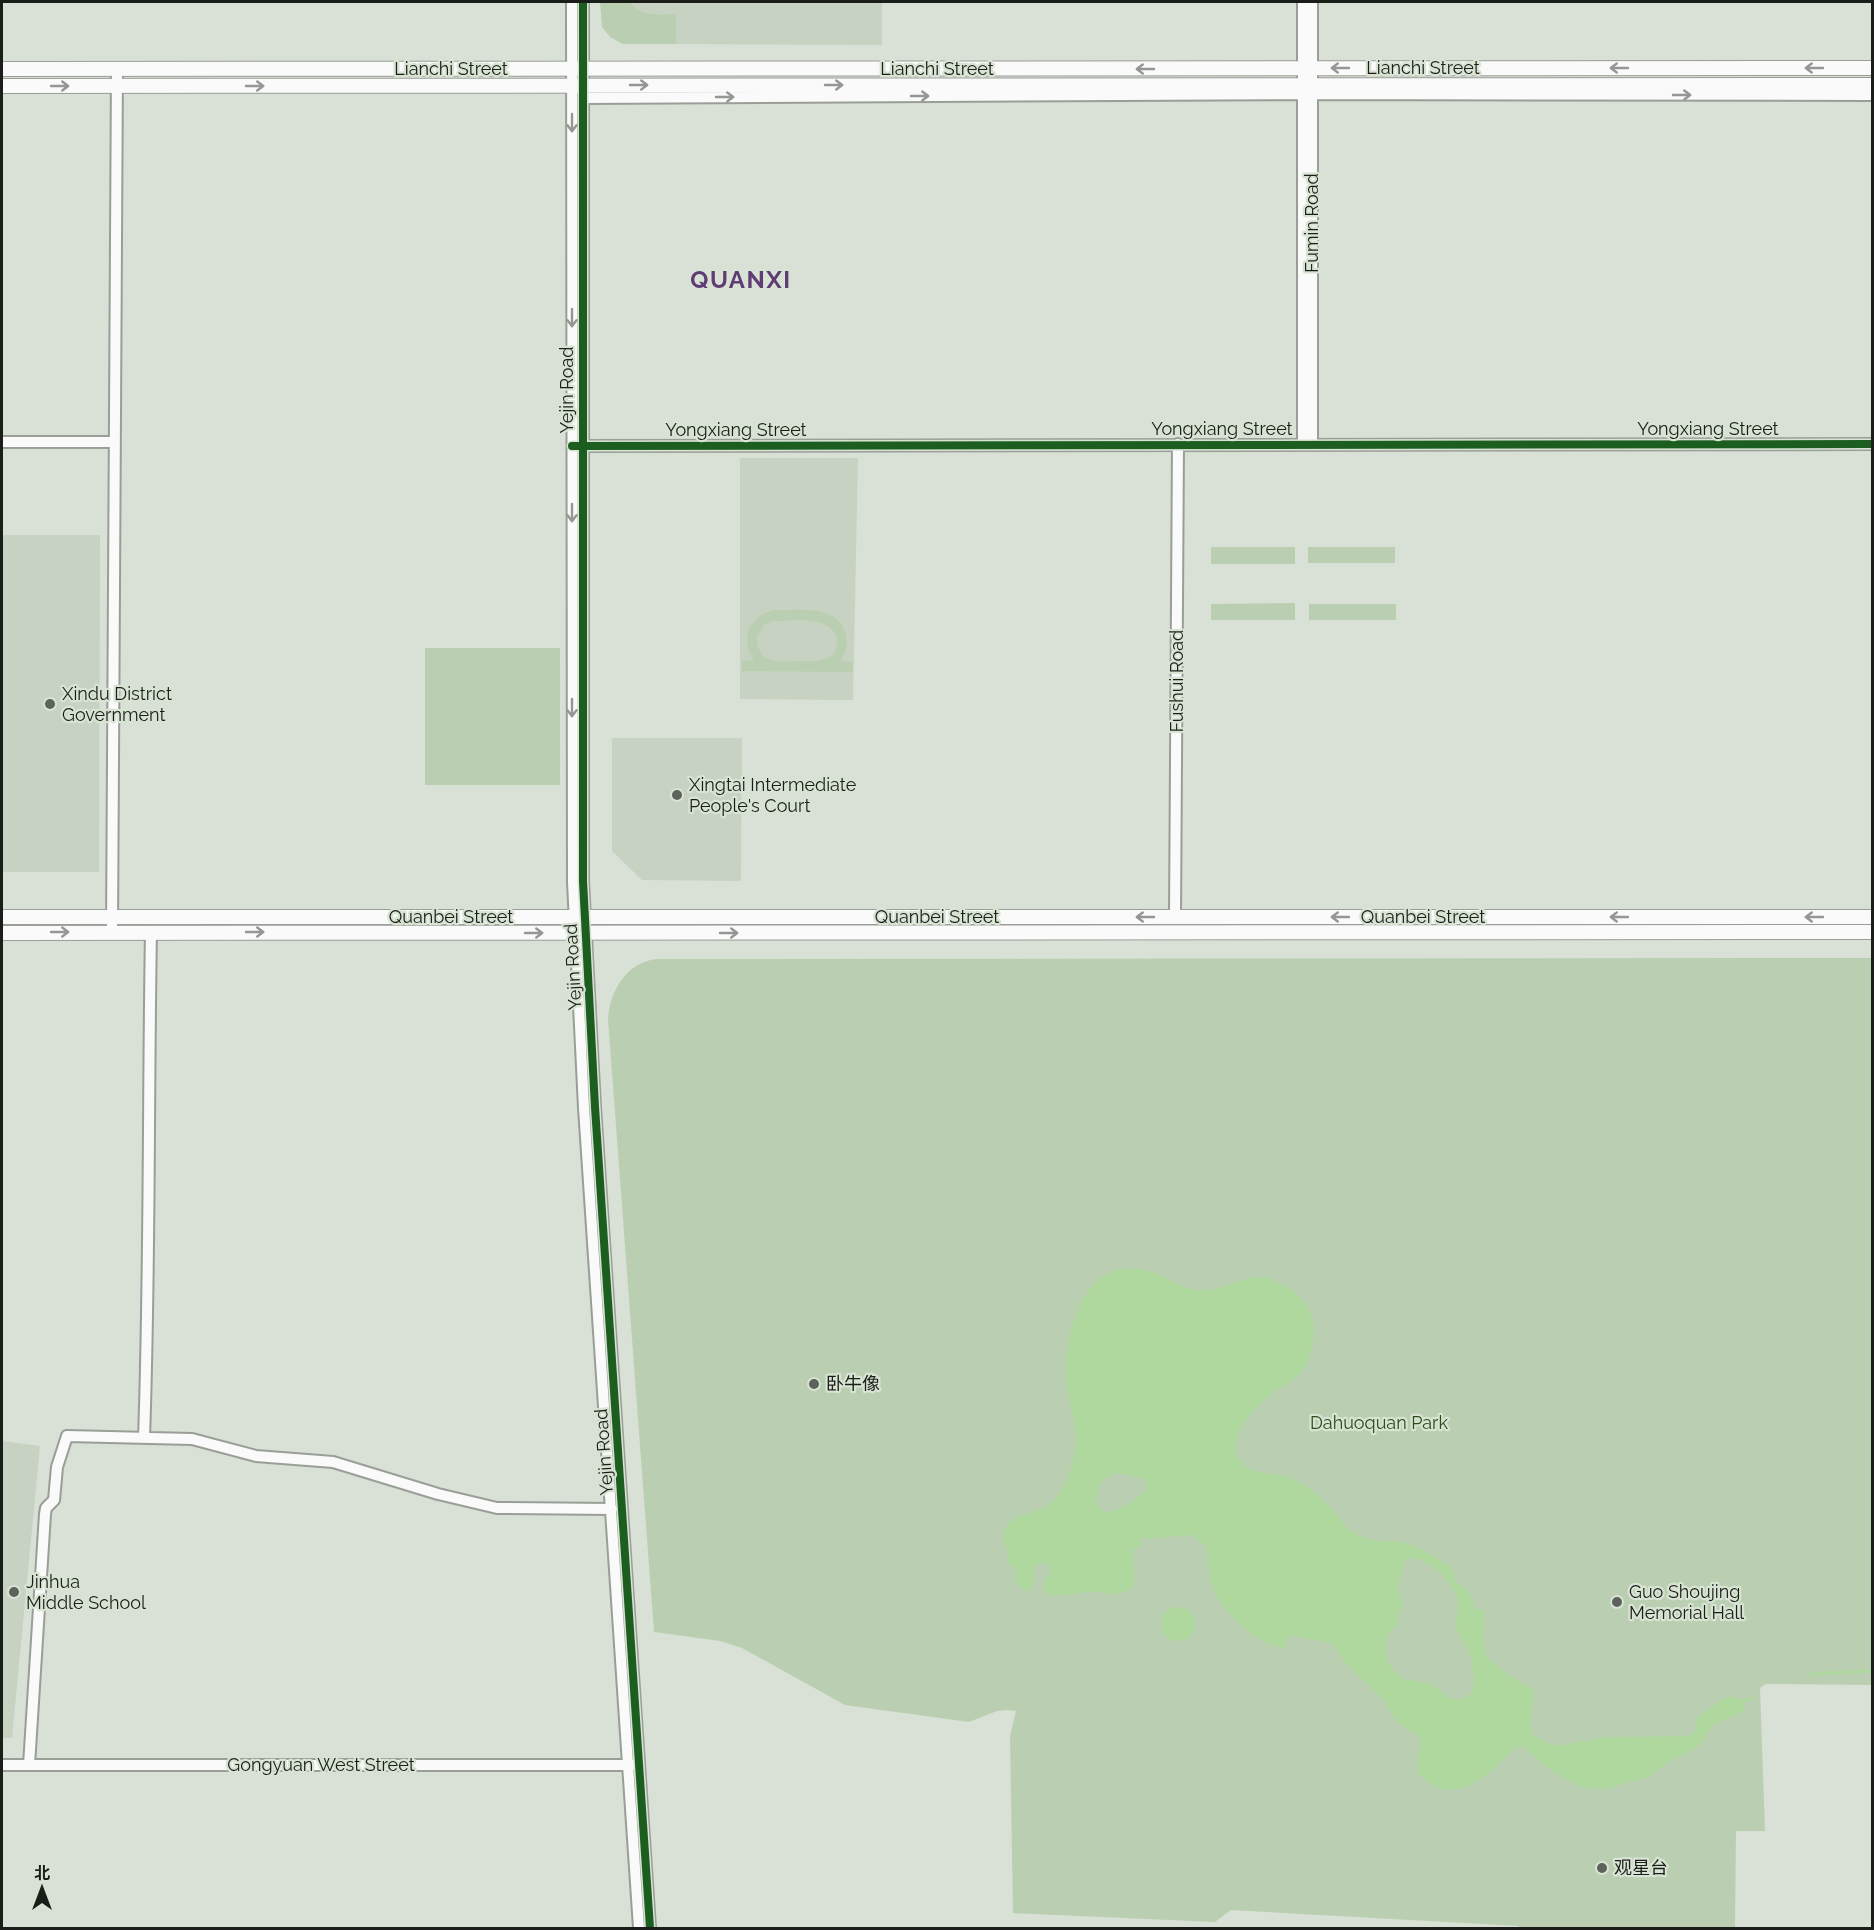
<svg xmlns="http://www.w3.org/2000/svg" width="1874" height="1930" font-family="Raleway,'Noto Sans SC',sans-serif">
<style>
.built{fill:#c8d2c3}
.green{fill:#bacfb1;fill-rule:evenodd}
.water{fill:#afd89f;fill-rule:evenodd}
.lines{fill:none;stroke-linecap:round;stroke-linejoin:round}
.stream{stroke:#afd89f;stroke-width:3}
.minor-casing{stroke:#999e97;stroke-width:14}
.major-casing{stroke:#999e97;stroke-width:16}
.minor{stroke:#f9faf9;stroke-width:10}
.major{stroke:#f9faf9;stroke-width:14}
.cycleway-casing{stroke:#d8e3d3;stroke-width:11}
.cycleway{stroke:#1b5e20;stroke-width:8}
.oneway{stroke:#959794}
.poi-dot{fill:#5d625b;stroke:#d8e3d3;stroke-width:2}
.labels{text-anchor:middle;stroke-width:4.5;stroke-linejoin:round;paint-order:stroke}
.street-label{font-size:18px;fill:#1a1e19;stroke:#d8e3d3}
.poi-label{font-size:18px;fill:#1a1e19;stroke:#d8e3d3;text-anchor:start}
.park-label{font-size:18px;fill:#2a4d1a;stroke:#d8e3d3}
.district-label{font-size:24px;font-weight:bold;letter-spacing:1.5px;fill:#5f3c75;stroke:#d8e3d3}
</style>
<rect width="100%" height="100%" fill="#d9e0d6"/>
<path class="built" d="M630,2h252v43l-206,-1v-30h-25l-13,-4z
M740,458h118l-5,242 -113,-1z
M2,535h98l-1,337h-97z
M612,738h130l-1,143 -99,-1 -30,-29z
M2,1441l38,5 -28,292h-10z"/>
<path class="green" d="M600,2h30c11,15 29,12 46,12v30h-53l-13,-7 -8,-10z
M1211,547h84v17h-84z
M1308,547h87v16h-87z
M1295,603v17h-84v-16z
M1309,604h87v16h-87z
M774,610c22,1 59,-6 70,19 5,11 3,22 -3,32l12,1v10l-111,-1v-10l12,-1c-15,-21 -5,-44 20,-50zM775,621c19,0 50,-6 61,14 7,29 -24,26 -42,26 -8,0 -17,1 -24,-1 -10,-4 -13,-13 -13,-23l8,-13z
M425,648h135v137h-135z
M1872,958v727l-106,-1 -6,4 5,143h-29l-1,97h-216l-1,-2 -287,-16 -16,12 -202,-9 -3,-177 6,-25 -9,-1 -10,1 -28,11 -124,-17 -103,-57 -22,-7 -66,-9 -46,-613c2,-28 18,-56 48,-60z"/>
<path class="water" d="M1136,1268c8,2 15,3 22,6 13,6 23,14 38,16 23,3 43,-13 66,-13 12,1 24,9 33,16 10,7 18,22 19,35 0,13 -4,33 -12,43 -8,10 -20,15 -29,22 -16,12 -46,42 -35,64 9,19 36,15 53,21 16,6 31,21 43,33 6,8 12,18 22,23 20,11 35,4 53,10 15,5 30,16 44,24l2,13 14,10 6,17 9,3c1,14 -3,29 2,43 4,11 35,28 46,35l2,4 -4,33 3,9 19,10h9l47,-8 83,-1 6,-9v-10l18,-12 8,-7 12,-1 9,4 1,10 -31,13 -7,9 -5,9 -8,8 -20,8 -26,19 -39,11 -17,1 -14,-3 -32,-19 -23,-21 -7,1c-28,27 -61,65 -98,26 -4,-16 6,-21 1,-37l-23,-15 -14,-23 -36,-34 -14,-21 -43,-8 -3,4v8c-25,4 -68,-39 -74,-62 -4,-13 -4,-28 -6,-41l-7,-2 -5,-7 -53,4 -1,7 -7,4 1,35c-12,15 -29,6 -45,7 -14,1 -25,5 -39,3l-6,-6 -1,-4 8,-16 -3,-6h-9l-5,6c-2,10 3,17 -7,22 -11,-3 -11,-12 -12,-22l-8,-7 1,-12 -5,-9c2,-30 24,-24 42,-34 19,-11 26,-36 30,-56 3,-22 -4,-42 -8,-63 -5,-33 7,-95 38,-113 9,-6 21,-6 31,-7zM1119,1473l26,6c6,11 -1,13 -9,19 -12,10 -15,12 -31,14l-8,-7c-1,-17 4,-29 22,-32zM1410,1558c21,0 45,25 48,45 1,8 -3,15 -3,23l14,26 3,8 2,20 -2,13 -10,6h-12l-11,-10 -12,-6 -27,-5 -13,-17 -2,-16 3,-10 9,-11 1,-10 6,-11c-12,-22 -2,-21 0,-41z
M1161 1624a17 17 0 1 1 34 0a17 17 0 1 1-34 0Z"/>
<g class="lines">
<path class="stream" d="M1811,1674l61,-3
M1744,1701l8,-3"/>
<g class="minor-casing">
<path id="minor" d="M572,2l1,880 11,226 55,820
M583,2v879l12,226 55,821
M583,98l720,-4 569,1
M2,442h113
M1303,444v-442
M1312,444v-442
M578,446l1294,-2
M1175,917l3,-473
M112,932l5,-863
M144,1438c6,-169 4,-337 7,-506
M2,1765h632
M29,1765l16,-251 1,-6 8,-8 3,-33 10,-31 125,3 64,17 77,6 105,32 59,14 115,1"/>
</g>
<g class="major-casing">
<path id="major" d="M2,69l1870,-1
M2,86l1870,-1
M2,917h1870
M2,933l1870,-1"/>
</g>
<use href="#minor" class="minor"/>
<use href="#major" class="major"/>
<g class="cycleway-casing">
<path id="cycleway" d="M583,2v879l12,226 55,821
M572,446l1300,-2"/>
</g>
<use href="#cycleway" class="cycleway"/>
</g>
<defs><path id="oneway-shaft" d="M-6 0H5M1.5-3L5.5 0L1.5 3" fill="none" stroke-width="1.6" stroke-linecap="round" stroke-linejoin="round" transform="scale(1.5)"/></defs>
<g class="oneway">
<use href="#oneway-shaft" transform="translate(1340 68) rotate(180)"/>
<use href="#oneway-shaft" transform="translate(1619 68) rotate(180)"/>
<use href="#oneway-shaft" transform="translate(1814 68) rotate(180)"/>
<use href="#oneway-shaft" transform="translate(1145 69) rotate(180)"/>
<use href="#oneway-shaft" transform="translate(639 85)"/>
<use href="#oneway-shaft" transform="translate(834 85)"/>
<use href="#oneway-shaft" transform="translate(60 86)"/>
<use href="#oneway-shaft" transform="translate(255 86)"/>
<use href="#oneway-shaft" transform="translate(1682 95)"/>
<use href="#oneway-shaft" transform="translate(920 96)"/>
<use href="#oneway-shaft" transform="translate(725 97)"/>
<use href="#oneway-shaft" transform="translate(572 123) rotate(90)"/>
<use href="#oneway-shaft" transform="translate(572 318) rotate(90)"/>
<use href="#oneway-shaft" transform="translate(572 513) rotate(90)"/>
<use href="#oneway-shaft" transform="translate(572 708) rotate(90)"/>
<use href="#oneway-shaft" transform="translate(1145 917) rotate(180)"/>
<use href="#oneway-shaft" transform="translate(1340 917) rotate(180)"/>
<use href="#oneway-shaft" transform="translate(1619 917) rotate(180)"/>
<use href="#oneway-shaft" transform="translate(1814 917) rotate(180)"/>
<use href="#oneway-shaft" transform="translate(60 932)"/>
<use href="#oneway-shaft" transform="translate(255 932)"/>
<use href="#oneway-shaft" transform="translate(534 933)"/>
<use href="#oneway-shaft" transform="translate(729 933)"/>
</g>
<g class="poi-dot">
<circle cx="50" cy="704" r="6"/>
<circle cx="677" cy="795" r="6"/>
<circle cx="814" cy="1384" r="6"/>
<circle cx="14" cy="1592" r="6"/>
<circle cx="1617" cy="1602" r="6"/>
<circle cx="1602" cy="1868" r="6"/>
</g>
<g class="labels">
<g class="street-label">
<text x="1423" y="74">Lianchi Street</text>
<text x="451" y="75">Lianchi Street</text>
<text x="937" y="75">Lianchi Street</text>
<text transform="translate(1312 223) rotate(-90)" y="6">Fumin Road</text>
<text transform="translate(567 390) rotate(-90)" y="6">Yejin Road</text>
<text x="1222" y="435">Yongxiang Street</text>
<text x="1708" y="435">Yongxiang Street</text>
<text x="736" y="436">Yongxiang Street</text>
<text transform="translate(1177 681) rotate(-90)" y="6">Fushui Road</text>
<text x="451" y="923">Quanbei Street</text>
<text x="937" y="923">Quanbei Street</text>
<text x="1423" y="923">Quanbei Street</text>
<text transform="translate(573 967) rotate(-93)" y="6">Yejin Road</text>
<text transform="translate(604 1452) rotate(-94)" y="6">Yejin Road</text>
<text x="321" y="1771">Gongyuan West Street</text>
</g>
<g class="poi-label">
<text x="62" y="700">Xindu District<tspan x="62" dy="21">Government</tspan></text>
<text x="689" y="791">Xingtai Intermediate<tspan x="689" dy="21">People's Court</tspan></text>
<text x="826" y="1390">卧牛像</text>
<text x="26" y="1588">Jinhua<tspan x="26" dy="21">Middle School</tspan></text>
<text x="1629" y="1598">Guo Shoujing<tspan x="1629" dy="21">Memorial Hall</tspan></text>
<text x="1614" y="1874">观星台</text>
</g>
<g class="park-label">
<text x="1379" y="1429">Dahuoquan Park</text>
</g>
<g class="district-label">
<text x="741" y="288">QUANXI</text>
</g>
</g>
<rect width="1874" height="1930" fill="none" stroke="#1a1e19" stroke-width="6"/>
<g transform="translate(42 1888)" stroke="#d8e3d3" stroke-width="4.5" paint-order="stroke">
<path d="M0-4.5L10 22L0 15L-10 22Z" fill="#1a1e19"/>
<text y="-9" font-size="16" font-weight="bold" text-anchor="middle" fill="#1a1e19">北</text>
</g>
</svg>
